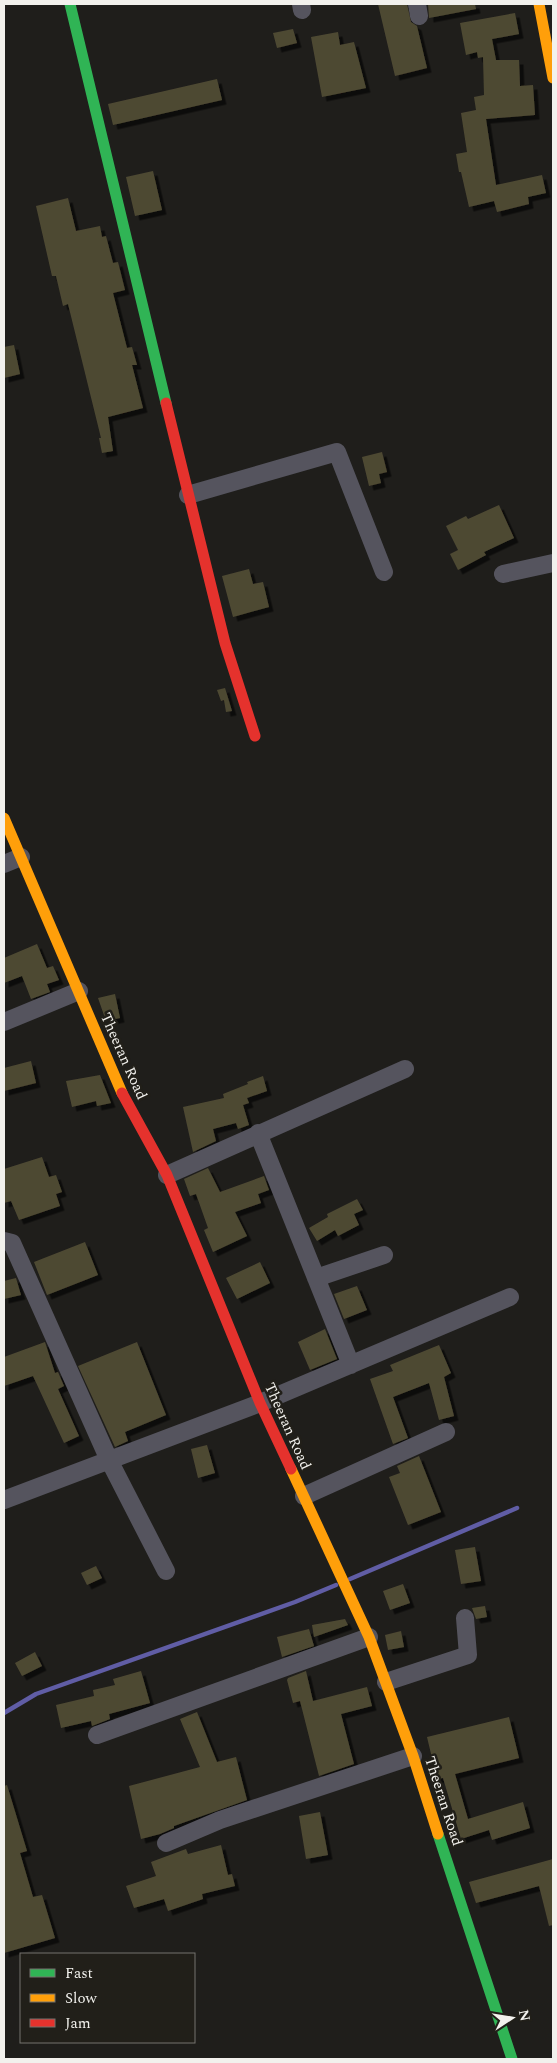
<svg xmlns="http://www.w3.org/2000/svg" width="557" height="2063" font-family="Spectral,serif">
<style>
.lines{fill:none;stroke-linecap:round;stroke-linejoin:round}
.stream{stroke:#605da5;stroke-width:4.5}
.building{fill:#4e4933;filter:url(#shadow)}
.street{stroke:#55545e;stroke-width:18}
.fast{stroke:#30b455;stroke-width:11}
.slow{stroke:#ff9f0a;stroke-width:11}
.jam{stroke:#e5322d;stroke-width:11}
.labels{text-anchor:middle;stroke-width:5;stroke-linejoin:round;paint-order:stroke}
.street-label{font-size:15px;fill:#f2f1ed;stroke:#211f19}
</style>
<defs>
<filter id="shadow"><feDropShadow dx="4.5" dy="4.5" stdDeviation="0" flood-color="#0009"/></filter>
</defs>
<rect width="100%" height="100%" fill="#1f1e1b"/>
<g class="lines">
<path class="stream" d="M350,1579l167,-71
M4,1713l32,-19 259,-92 41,-17"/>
</g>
<path class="building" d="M378,4h29l4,18 6,4 10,42 -32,8z
M428,4h47l1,5 -47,9z
M515,13l4,21 -27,5 4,21h23l1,26 13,-1 2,30 -49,4 10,66 46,-10 4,18 -18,4 1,7 -32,8 -3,-11 -25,6 -8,-35h-2l-3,-18 11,-2 -6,-39 15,-3 -2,-13 10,-2 -1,-38 -5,1 -1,-6 -11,3 -6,-32z
M293,29l4,14 -20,5 -4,-15z
M338,32l2,13 14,-3 12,46 -44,9 -11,-60z
M217,79l5,21 -109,25 -5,-21z
M153,171l9,39 -27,6 -9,-39z
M68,198l8,33 24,-5 2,11 4,-1 7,27 5,-1 7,28 -12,3 14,55 5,-1 5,18h-5l11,43 -35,9 5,34 -11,2 -3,-15h2l-33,-134 -5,2 -7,-30h-4l-16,-70z
M14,345l6,29 -16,4v-31z
M382,452l5,20 -8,2 2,9 -12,3 -7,-29z
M499,505l15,33 -30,14 2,3 -28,15 -8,-16 8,-4 -12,-24 20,-10 2,3z
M249,569l4,15 10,-2 6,25 -36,10 -11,-41z
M225,688l7,23 -6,1 -2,-12 -3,1 -4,-11z
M37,944l10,24 6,-2 6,14 -12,4 3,8 -19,7 -9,-23 -18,7v-25z
M115,994l5,24 -14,3 -8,-23z
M31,1061l5,22 -32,8v-23z
M100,1075l11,28 -14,3 -1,-5 -24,6 -6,-26z
M263,1076l4,15 -20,7 2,5 -6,2 6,20 -11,4 -2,-6 -23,6 3,12 -23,11 -10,-45 41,-9 -1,-4 25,-10 -1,-2z
M42,1157l7,20 7,-2 6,17 -6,2 4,12 -41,14 -8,-19 -7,2v-34z
M208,1168l12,24 44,-16 5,14 -11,4 3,9 -26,9 12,24 -34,16 -9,-22 4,-2 -12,-34 -6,2 -6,-17z
M357,1199l6,11 -9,4 5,11 -21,11 -3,-6 -18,11 -8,-13 19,-11 -1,-3z
M85,1242l13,33 -51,20 -13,-33z
M260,1262l10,21 -33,16 -11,-21z
M16,1278l5,17 -17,4v-18z
M357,1286l10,24 -23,9 -10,-25z
M325,1329l12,30 -27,11 -12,-28z
M45,1342l10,31 3,-1 6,14 -6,3 21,47 -15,7 -31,-67 -29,10v-29z
M137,1342l29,73 -41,17 3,9 -13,6 -37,-81z
M439,1345l12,28 -7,4 10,39 -15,4 -10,-37 -36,14 15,41 -15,6 -23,-65 23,-8 -3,-6z
M207,1445l8,28 -17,5 -7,-29z
M419,1456l22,56 -33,13 -19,-48 11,-4 -3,-7z
M475,1547l6,34 -20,3 -6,-34z
M96,1566l6,12 -15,7 -6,-12z
M403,1584l7,19 -20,7 -7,-19z
M485,1606l2,11 -11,2 -4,-11z
M345,1619l3,6 -34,12 -2,-12z
M309,1629l5,17 -32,11 -5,-20z
M401,1631l3,16 -16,3 -3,-15z
M35,1652l7,14 -20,10 -7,-13z
M141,1671l9,32 -41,11 1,5 -18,7 -1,-5 -30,7 -5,-23 38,-9 -1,-6 22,-5 -2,-6z
M306,1671l7,30 54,-14 5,19 -31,8 13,50 -35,12 -19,-75 -7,2 -6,-23 1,-2z
M197,1712l20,50 19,-5 11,43 -73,26v2l-14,6 -19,5 -12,-53 71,-19 -20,-48z
M509,1717l10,41 -64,16 13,45 55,-17 7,26 -38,12 -3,-10 -28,9 -18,-61 -6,1 -10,-42z
M7,1785l20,66 -7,2 13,44 9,-2 13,43 -51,15v-167z
M320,1812l8,43 -22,4 -7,-43z
M221,1845l7,30 4,-1 3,12 -33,8 1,5 -35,12 -4,-12 -30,9 -8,-22 30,-10 -5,-14 35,-13 2,5z
M553,1859v66l-4,1 -10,-40 -63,17 -7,-21z"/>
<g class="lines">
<path class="street" d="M301,4l1,6
M417,4l2,12
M188,495l149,-43 47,120
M503,574l50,-11
M4,864l17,-7
M4,1022l75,-31
M258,1133l93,232
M167,1175l238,-106
M4,1241l8,2 97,217 57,111
M316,1278l68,-23
M304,1496l142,-64
M4,1500l256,-97 250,-106
M386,1682l82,-27 -3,-37
M97,1735l272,-98
M166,1843l54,-23 193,-64"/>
<path class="fast" d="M70,4l96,399
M438,1834l74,225"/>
<path class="slow" d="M539,4l14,74
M4,818l118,275
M291,1469l78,168 44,119 25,78"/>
<path class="jam" d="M166,403l59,240 30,93
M122,1093l45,82 93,228 31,66"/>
</g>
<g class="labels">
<g class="street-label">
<text transform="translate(124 1056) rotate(66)" y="5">Theeran Road</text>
<text transform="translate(288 1426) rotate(66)" y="5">Theeran Road</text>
<text transform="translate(444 1801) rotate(72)" y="5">Theeran Road</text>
</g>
</g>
<rect width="557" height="2063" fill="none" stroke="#f2f1ed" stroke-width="10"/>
<rect x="20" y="1953" width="175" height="90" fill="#211f19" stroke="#75736e"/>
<rect x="30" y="1969" width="25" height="8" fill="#30b455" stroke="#75736e"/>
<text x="65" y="1978" font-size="15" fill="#f2f1ed">Fast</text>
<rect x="30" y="1994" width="25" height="8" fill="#ff9f0a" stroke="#75736e"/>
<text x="65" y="2003" font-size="15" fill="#f2f1ed">Slow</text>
<rect x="30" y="2019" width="25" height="8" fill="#e5322d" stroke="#75736e"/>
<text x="65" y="2028" font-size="15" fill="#f2f1ed">Jam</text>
<g transform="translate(512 2018) rotate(78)" stroke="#211f19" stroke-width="4" paint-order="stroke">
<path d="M0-4L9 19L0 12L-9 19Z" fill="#f2f1ed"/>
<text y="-8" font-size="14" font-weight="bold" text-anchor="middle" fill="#f2f1ed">N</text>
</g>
</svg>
